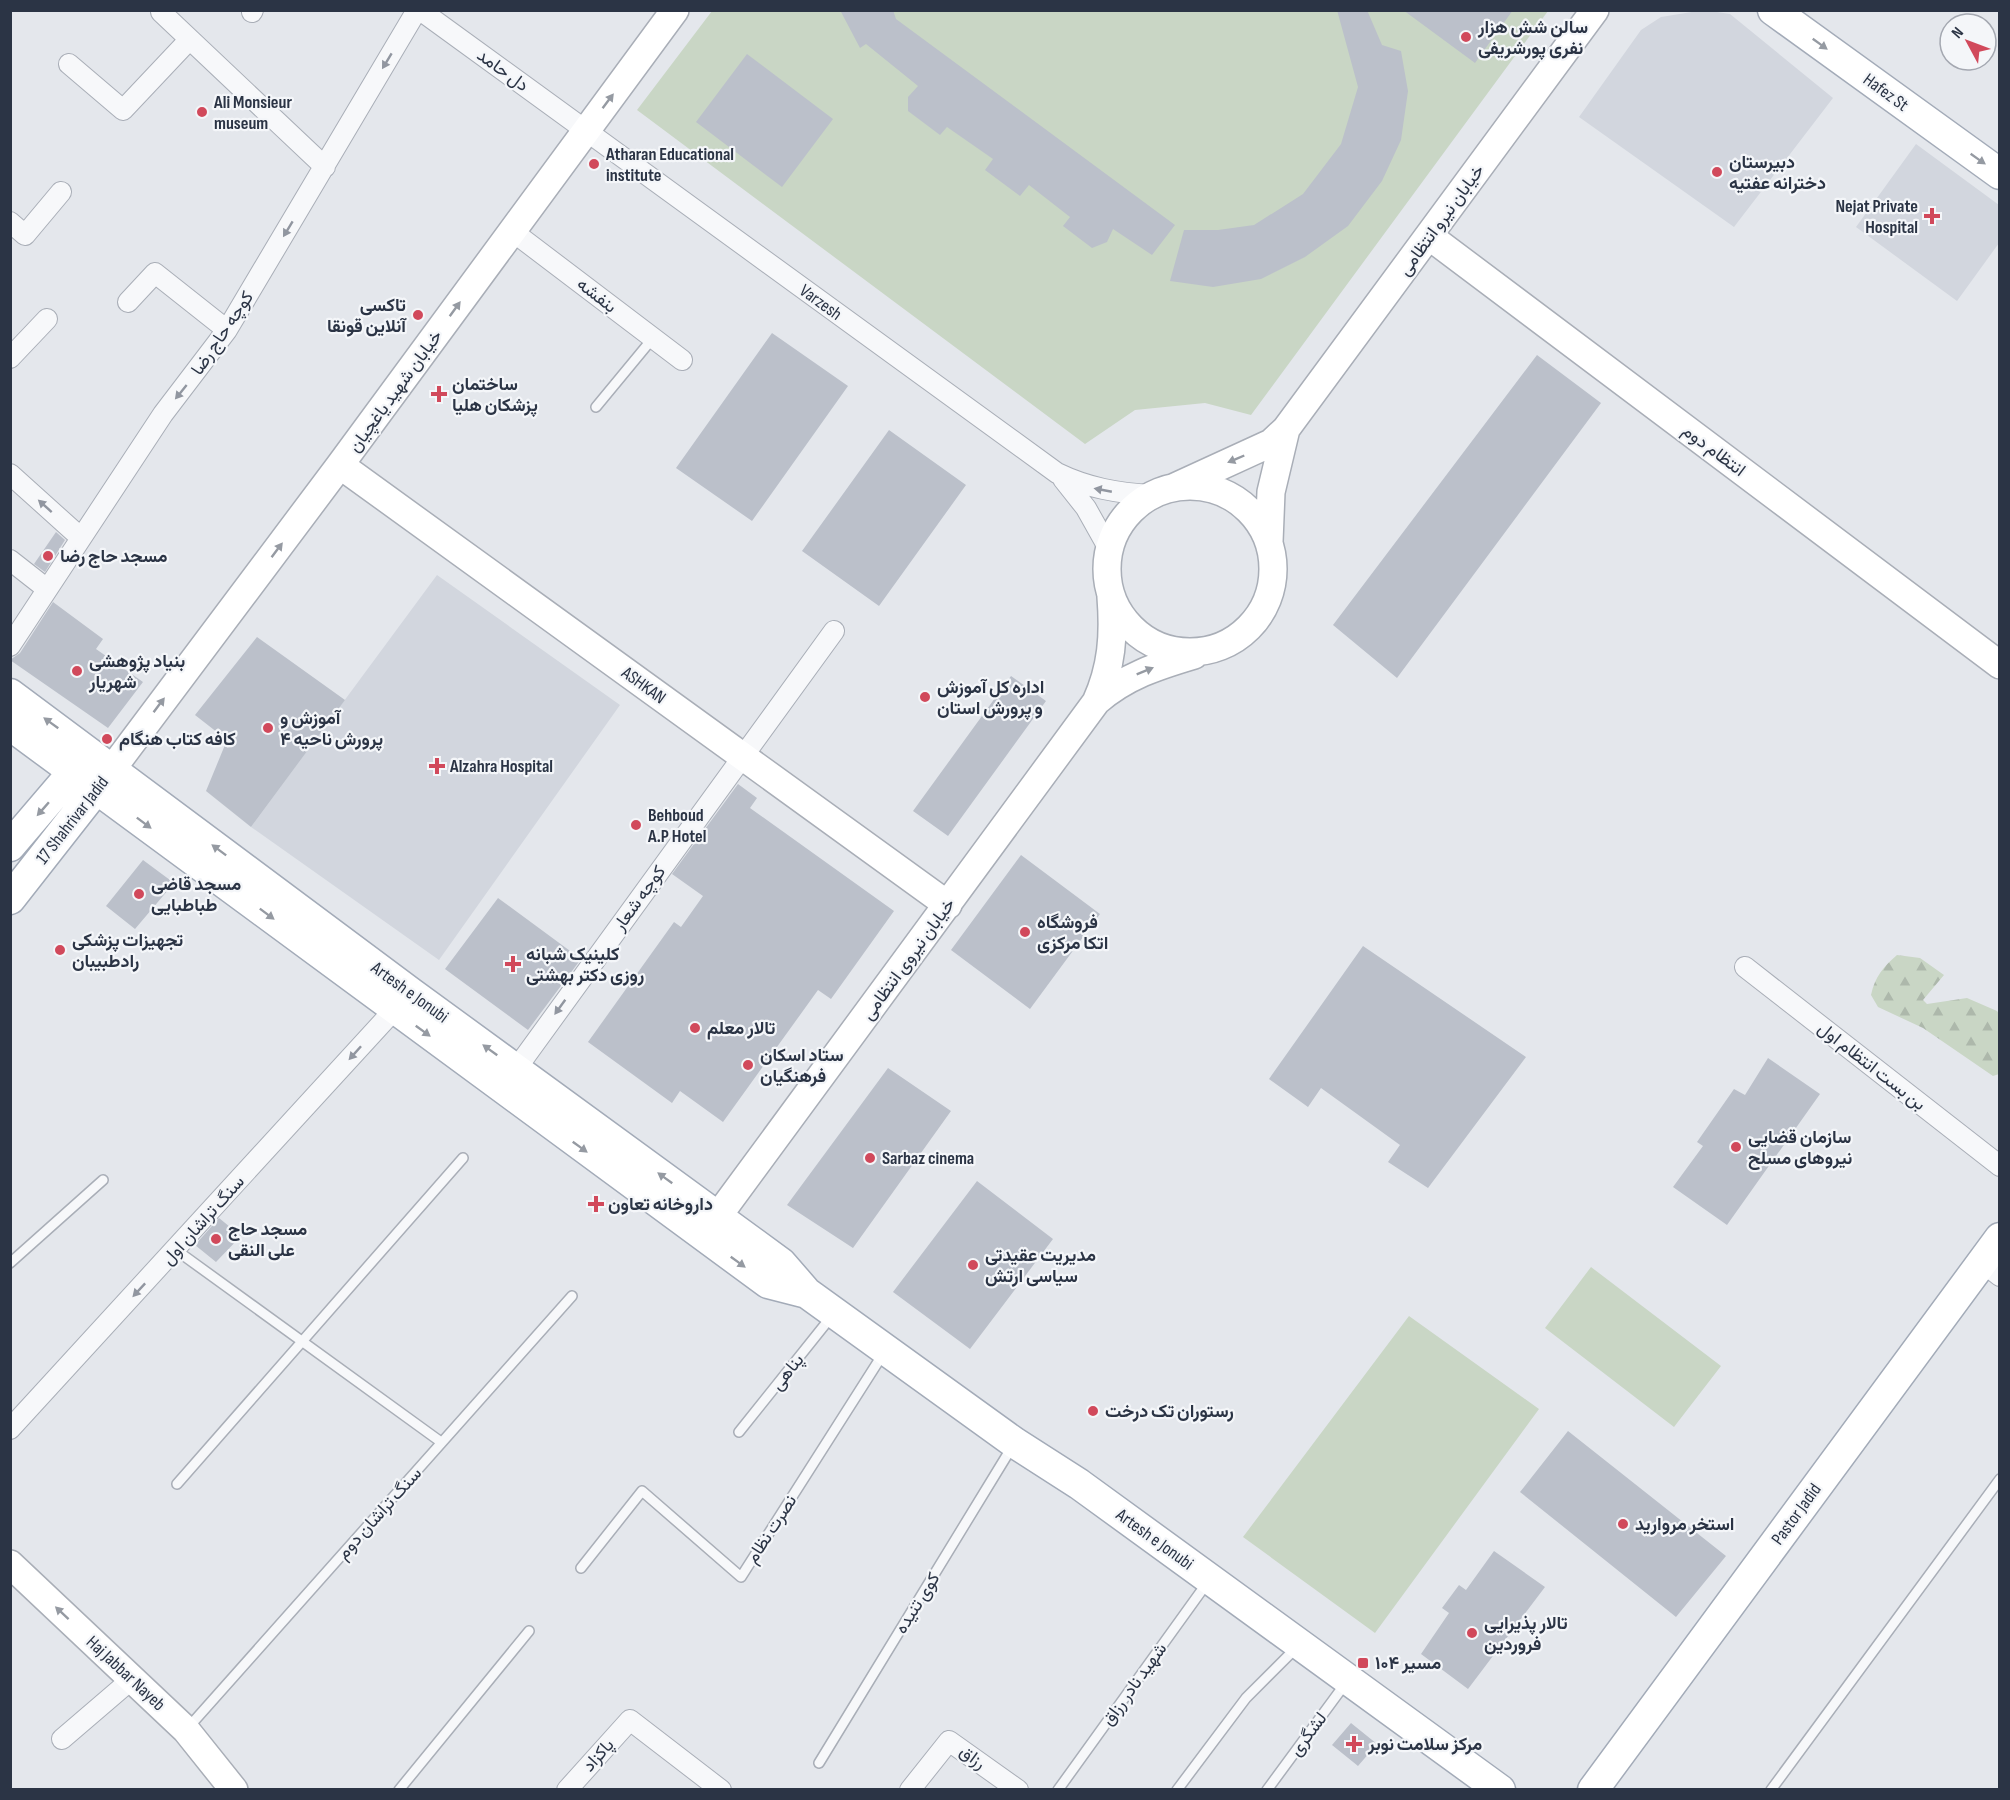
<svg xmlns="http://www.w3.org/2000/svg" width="2010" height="1800" font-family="'Sofia Sans Condensed',Vazirmatn,sans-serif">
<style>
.built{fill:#d2d6de}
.forest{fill:url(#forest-firs)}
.park{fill:#c9d6c5}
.building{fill:#bbc0ca}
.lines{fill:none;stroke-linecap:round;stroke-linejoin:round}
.lane-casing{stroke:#a9aeb7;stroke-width:12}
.street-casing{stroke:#a9aeb7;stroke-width:22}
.secondary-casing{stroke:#a9aeb7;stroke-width:30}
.primary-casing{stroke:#a3abb8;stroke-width:33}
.lane{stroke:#f7f8fa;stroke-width:9}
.street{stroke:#f7f8fa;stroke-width:20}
.secondary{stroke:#fff;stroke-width:27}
.primary{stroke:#fff;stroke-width:30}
.oneway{fill:#959aa2}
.oneway2{fill:#9196a0}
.poi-dot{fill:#d1495b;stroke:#f4f6f9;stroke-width:2}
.labels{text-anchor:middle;stroke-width:4.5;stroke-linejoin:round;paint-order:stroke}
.poi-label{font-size:18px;font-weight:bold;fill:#2b3445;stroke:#f4f6f9;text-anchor:start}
.street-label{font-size:18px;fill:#2b3445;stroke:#f4f6f9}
</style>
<defs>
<pattern id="forest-firs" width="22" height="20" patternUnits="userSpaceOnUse" patternTransform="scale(1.5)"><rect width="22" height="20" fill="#c9d6c5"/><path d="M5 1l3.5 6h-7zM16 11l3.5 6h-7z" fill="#adb8ab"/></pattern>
</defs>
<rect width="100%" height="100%" fill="#e4e7ec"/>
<path class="built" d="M1704,10l26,4 103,84 -99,129 -155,-110 62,-87 20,-13z
M1916,144l83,61v38l-42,58 -101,-74z
M437,575l183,130 -181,255 -188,-133z"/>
<path class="forest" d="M1897,955l23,3 24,17 -21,25 4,4 40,-6 30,13 3,4 -1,59 -6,2 -70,-48 -45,-21 -7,-12c4,-18 12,-28 26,-40z"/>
<path class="park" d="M712,11h836l-297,404 -46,-12 -70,7 -50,34 -448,-334z
M1591,1267l130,99 -47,61 -129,-99z
M1409,1316l130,93 -164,224 -132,-96z"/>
<path class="building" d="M840,10h53l3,9 279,206 -23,30 -39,-26 -6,13 -15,6 -29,-22 7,-9 -41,-32 -9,11 -35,-26 8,-11 -46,-32 -7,8 -32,-24v-14l10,-11 -52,-42 -6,4z
M1337,10h30l15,35 19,6 7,40 -7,49 -19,41 -34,45 -43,31 -44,22 -48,8 -43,-6 14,-51h34l36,-5 49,-31 38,-50 17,-57z
M1403,10h110l-38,53z
M747,54l86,65 -51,68 -86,-65z
M772,333l76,53 -96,135 -76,-53z
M1537,355l64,48 -204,275 -64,-53z
M889,430l77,55 -87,121 -77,-55z
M56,532l9,8 -20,32 -11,-8z
M53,602l50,37 -7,10 47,33 -35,46 -98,-68 10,-7z
M257,637l88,63 -94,127 -45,-36 21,-51 -32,-25z
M1011,676l35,25 -98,135 -35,-25z
M738,784l19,14 -7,10 144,103 -63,88 -13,-9 -95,132 -43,-31 -8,12 -84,-61 86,-120 7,5 22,-31 -31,-22z
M1021,855l79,59 -70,95 -79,-59z
M143,860l31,23 -39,46 -29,-23z
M498,898l83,61 -53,71 -83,-61z
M1363,946l163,111 -98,131 -40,-26 12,-17 -79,-57 -13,19 -39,-28z
M1768,1058l52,36 -93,131 -54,-38 30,-41 -6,-4 37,-53 11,6z
M888,1068l63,43 -98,137 -66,-43z
M977,1181l76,58 -83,110 -77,-57z
M219,1218l22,18 -25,26 -21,-17z
M1568,1431l158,125 -50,61 -156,-125z
M1494,1551l51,36 -77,102 -47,-35 28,-41 -7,-5 17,-23 7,5z
M1351,1723l26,21 -19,22 -26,-21z"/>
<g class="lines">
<g class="lane-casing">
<path id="lane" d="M596,407l57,-69
M176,1250l265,192
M10,1263l93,-83
M739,1432l92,-115
M177,1484l286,-326
M581,1568l61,-77 99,86 142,-223
M187,1729l385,-433
M819,1763l193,-316
M399,1790l130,-159
M1058,1790l149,-207
M1177,1790l69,-92 50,-50
M1267,1790l78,-106
M1771,1790l229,-311"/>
</g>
<g class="street-casing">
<path id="street" d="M420,10l637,463c31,15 60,20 95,22
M161,12l164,155
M252,12l1,-2
M69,64l54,46 66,-70
M10,222l15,13 36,-43
M512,231l170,129
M128,302l27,-29 72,57
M10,358l37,-39
M10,474l70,63
M1063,479l23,29 23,41
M10,560l37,29
M10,646l153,-232 64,-84 190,-320
M1745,967l255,199
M516,1069l318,-438
M1982,1262l18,14
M10,1429l384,-419
M62,1739l70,-60
M567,1790l63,-70 91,70
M910,1790l39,-49 69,49"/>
</g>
<g class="secondary-casing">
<path id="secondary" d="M1429,236l571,429
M340,465l608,440
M1107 569a83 83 0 1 1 166 0a83 83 0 1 1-166 0Z
M1175,487l96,-44 15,-14 309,-419
M1269,542l2,-50 15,-63
M1097,701c29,-25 60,-35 97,-46
M112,769l228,-304 335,-455
M718,1216l378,-514c16,-35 18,-67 15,-105
M10,1564l176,166 48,60"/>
</g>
<g class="primary-casing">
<path id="primary" d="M1773,10l227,164
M10,694l401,299 370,270 26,30 208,150 64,41 421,306
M10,725l758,558 39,10
M10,846l76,-89
M10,899l98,-125
M1593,1790l407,-552"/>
</g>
<use href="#lane" class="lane"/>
<use href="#street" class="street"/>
<use href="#secondary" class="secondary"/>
<use href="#primary" class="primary"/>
</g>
<defs><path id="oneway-solid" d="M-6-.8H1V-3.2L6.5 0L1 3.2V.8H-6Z" transform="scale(1.5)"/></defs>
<g class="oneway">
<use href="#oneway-solid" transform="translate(1820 44) rotate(36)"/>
<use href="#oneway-solid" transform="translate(608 101) rotate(-53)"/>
<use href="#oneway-solid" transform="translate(1978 159) rotate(35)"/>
<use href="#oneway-solid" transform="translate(455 309) rotate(-54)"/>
<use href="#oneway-solid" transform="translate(1236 459) rotate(157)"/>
<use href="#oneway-solid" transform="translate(277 550) rotate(-53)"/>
<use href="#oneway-solid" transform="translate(1145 671) rotate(-22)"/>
<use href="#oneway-solid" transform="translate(159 705) rotate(-53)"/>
<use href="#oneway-solid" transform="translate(51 723) rotate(-144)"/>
<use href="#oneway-solid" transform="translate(43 809) rotate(131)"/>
<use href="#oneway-solid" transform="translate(144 823) rotate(37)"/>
<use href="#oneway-solid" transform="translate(219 850) rotate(-143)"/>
<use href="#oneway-solid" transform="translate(267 914) rotate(37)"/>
<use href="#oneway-solid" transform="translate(423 1031) rotate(36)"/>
<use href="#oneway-solid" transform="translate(490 1050) rotate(-144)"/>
<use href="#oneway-solid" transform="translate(580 1147) rotate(36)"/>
<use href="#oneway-solid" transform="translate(665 1178) rotate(-144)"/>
<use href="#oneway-solid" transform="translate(738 1262) rotate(36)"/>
<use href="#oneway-solid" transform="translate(62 1613) rotate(-137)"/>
</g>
<g class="oneway2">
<use href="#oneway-solid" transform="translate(387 61) rotate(121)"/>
<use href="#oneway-solid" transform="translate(288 229) rotate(121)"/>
<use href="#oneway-solid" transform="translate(181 392) rotate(129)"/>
<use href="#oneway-solid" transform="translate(1103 490) rotate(-169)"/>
<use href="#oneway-solid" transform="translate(45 506) rotate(-138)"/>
<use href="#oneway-solid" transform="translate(560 1007) rotate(126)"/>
<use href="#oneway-solid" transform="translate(355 1053) rotate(132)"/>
<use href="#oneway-solid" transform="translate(139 1290) rotate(133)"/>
</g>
<g class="poi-dot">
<circle cx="1466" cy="37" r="6"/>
<circle cx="202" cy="112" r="6"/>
<circle cx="594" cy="164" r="6"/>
<circle cx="1717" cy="172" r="6"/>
<path d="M1929 207h6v6h6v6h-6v6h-6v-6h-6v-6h6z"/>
<circle cx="418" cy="315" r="6"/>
<path d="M436 385h6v6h6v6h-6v6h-6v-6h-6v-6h6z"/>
<circle cx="48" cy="556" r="6"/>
<circle cx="77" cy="671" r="6"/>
<circle cx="925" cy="697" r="6"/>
<circle cx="268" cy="728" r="6"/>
<circle cx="107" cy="739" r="6"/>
<path d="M434 757h6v6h6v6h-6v6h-6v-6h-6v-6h6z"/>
<circle cx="636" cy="825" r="6"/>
<circle cx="139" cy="894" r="6"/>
<circle cx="1025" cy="932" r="6"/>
<circle cx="60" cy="950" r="6"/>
<path d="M510 955h6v6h6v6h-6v6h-6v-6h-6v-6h6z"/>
<circle cx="695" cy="1028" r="6"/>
<circle cx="748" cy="1065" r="6"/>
<circle cx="1736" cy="1147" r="6"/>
<circle cx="870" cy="1158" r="6"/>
<path d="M593 1195h6v6h6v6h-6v6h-6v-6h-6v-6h6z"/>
<circle cx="216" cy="1239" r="6"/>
<circle cx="973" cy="1265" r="6"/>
<circle cx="1093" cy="1411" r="6"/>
<circle cx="1623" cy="1524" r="6"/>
<circle cx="1472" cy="1633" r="6"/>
<rect x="1357" y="1657" width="12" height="12" rx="3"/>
<path d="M1351 1735h6v6h6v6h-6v6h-6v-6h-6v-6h6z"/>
</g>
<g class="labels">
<g class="poi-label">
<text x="1478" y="33">سالن شش هزار<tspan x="1478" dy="21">نفری پورشریفی</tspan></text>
<text x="214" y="108">Ali Monsieur<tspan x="214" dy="21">museum</tspan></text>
<text x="606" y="160">Atharan Educational<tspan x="606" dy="21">institute</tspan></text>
<text x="1729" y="168">دبیرستان<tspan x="1729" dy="21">دخترانه عفتیه</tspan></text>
<text x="1918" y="212" text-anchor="end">Nejat Private<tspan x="1918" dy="21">Hospital</tspan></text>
<text x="406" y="311" text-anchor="end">تاکسی<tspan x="406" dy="21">آنلاین قونقا</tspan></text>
<text x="452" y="390">ساختمان<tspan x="452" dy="21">پزشکان هلیا</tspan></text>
<text x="60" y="562">مسجد حاج رضا</text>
<text x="89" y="667">بنیاد پژوهشی<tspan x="89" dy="21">شهریار</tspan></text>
<text x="937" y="693">اداره کل آموزش<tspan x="937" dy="21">و پرورش استان</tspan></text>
<text x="280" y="724">آموزش و<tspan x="280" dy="21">پرورش ناحیه ۴</tspan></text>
<text x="119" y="745">کافه کتاب هنگام</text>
<text x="450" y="772">Alzahra Hospital</text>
<text x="648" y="821">Behboud<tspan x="648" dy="21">A.P Hotel</tspan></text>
<text x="151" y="890">مسجد قاضی<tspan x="151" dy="21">طباطبایی</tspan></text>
<text x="1037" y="928">فروشگاه<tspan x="1037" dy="21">اتکا مرکزی</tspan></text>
<text x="72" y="946">تجهیزات پزشکی<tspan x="72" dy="21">رادطبیبان</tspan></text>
<text x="526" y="960">کلینیک شبانه<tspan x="526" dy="21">روزی دکتر بهشتی</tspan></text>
<text x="707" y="1034">تالار معلم</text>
<text x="760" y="1061">ستاد اسکان<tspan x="760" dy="21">فرهنگیان</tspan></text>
<text x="1748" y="1143">سازمان قضایی<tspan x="1748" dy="21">نیروهای مسلح</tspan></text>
<text x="882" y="1164">Sarbaz cinema</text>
<text x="608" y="1210">داروخانه تعاون</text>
<text x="228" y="1235">مسجد حاج<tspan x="228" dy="21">علی النقی</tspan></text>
<text x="985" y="1261">مدیریت عقیدتی<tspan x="985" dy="21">سیاسی ارتش</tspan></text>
<text x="1105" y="1417">رستوران تک درخت</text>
<text x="1635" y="1530">استخر مروارید</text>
<text x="1484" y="1629">تالار پذیرایی<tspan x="1484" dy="21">فروردین</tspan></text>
<text x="1375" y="1669">مسیر ۱۰۴</text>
<text x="1368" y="1750">مرکز سلامت نوبر</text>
</g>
<g class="street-label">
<text transform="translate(503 70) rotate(36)" y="6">دل حامد</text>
<text transform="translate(1886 92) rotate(36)" y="6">Hafez St</text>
<text transform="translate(1441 220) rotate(-54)" y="6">خیابان نیرو انتظامی</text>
<text transform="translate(597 295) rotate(38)" y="6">بنفشه</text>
<text transform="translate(821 302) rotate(36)" y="6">Varzesh</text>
<text transform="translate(222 333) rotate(-56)" y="6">کوچه حاج رضا</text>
<text transform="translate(395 391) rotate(-54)" y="6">خیابان شهید یاغچیان</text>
<text transform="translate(1714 450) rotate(37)" y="6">انتظام دوم</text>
<text transform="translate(644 685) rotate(36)" y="6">ASHKAN</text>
<text transform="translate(72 820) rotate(-52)" y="6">17 Shahrivar Jadid</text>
<text transform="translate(639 898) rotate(-54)" y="6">کوچه شعار</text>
<text transform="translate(908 959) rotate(-54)" y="6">خیابان نیروی انتظامی</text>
<text transform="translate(410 992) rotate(36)" y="6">Artesh e Jonubi</text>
<text transform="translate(1872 1066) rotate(38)" y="6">بن بست انتظام اول</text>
<text transform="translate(203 1220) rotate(-48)" y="6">سنگ تراشان اول</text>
<text transform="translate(787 1372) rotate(-51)" y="6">پناهی</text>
<text transform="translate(379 1513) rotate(-48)" y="6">سنگ تراشان دوم</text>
<text transform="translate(1796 1514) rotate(-54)" y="6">Pastor Jadid</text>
<text transform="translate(771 1529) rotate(-57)" y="6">نصرت نظام</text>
<text transform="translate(1155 1539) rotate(36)" y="6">Artesh e Jonubi</text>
<text transform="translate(917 1603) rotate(-58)" y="6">کوی تنیده</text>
<text transform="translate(126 1673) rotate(43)" y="6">Haj Jabbar Nayeb</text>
<text transform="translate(1134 1684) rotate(-54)" y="6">شهید نادر رزاق</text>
<text transform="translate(1308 1734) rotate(-53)" y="6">لشگری</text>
<text transform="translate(598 1755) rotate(-48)" y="6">پاکزاد</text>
<text transform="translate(973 1757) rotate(36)" y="6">رزاق</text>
</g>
</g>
<rect width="2010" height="1800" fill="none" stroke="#2b3445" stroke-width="24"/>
<g transform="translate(1968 42) rotate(311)"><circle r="28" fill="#f4f6f9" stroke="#a4a8b1" stroke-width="1.5"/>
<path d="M0-4.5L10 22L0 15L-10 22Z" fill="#d1495b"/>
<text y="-9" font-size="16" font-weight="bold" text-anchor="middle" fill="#2b3445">N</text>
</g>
</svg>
